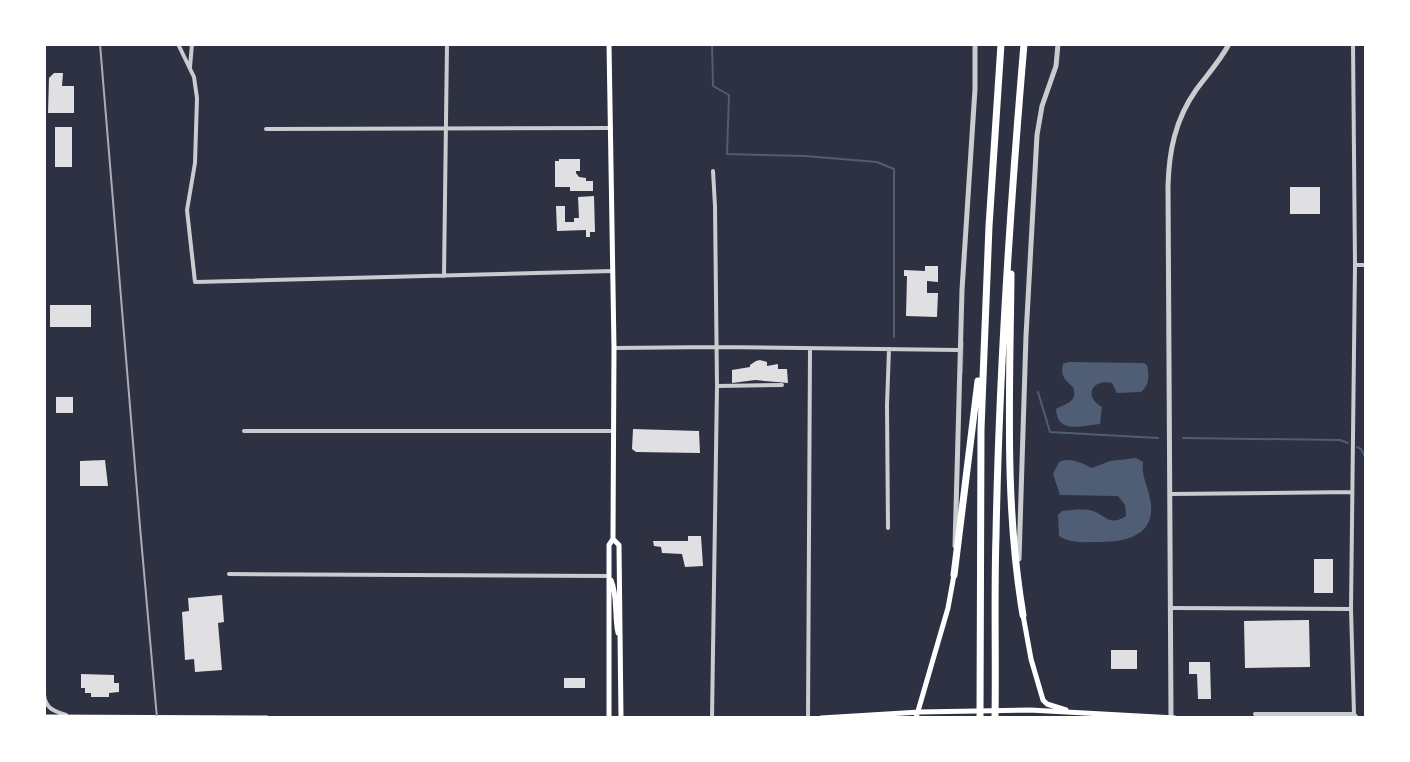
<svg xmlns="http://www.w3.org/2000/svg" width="1410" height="762" font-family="'Fira Sans',sans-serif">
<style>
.water{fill:#4f5d75}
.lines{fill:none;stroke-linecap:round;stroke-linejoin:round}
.stream{stroke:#4f5d75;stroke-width:2}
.building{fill:#e0e0e3}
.minor{stroke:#caccd0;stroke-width:4}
.tertiary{stroke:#caccd0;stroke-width:5}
.secondary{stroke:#fff;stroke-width:5}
.motorway{stroke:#fff;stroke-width:7}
.rail{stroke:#abadb3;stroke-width:2}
</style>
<rect width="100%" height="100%" fill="#2d3142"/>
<path class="water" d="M1069,362l74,1 4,2c2,11 3,19 -6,27l-24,1 -5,-10c-20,-5 -29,14 -10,24l-2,17c-18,2 -43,10 -44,-15 11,-6 22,-7 17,-22 -8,-7 -13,-11 -10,-23z
M1136,458l7,4c-2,16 7,27 8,43 3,30 -25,37 -49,37 -15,0 -31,2 -43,-6l-1,-21 4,-4c9,-1 19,-2 27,-1 16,3 19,18 37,6l-1,-11 -7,-9 -58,-1 -7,-21 6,-12c11,-5 22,1 33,6l18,-7z"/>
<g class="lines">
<path class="stream" d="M712,44l1,42 16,9 -2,59 78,2 72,6 17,7v168
M962,373l1,-31
M1038,392l12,40 108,6
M1183,438l157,2 8,3
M1357,447l4,2 5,10"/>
</g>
<path class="building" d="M54,73h9l-1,13h12v27h-26l1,-35z
M55,127h17v40h-17z
M559,159h21v12h-4v2l3,4 7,1v3h7v10h-23v-4h-15v-26h4z
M1290,187h30v27h-30z
M594,196l1,36h-5v5h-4v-7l-29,1 -1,-25h9v16h9v-4h5l-1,-21z
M925,266h13v16l-11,-1v12h11l-1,24 -31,-1 1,-40h-3v-6l21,1z
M50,305h41v22h-41z
M760,360l7,2v4l11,-2v5h9l1,14 -33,-3 -23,3v-13l18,-3v-2l6,-4z
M56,397h17v16h-17z
M633,429l66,2 1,22 -64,-1 -4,-3z
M105,460l3,26h-28v-25z
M688,536h13l2,30 -18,1 -3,-13 -20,-1 -1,-6 -7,-1 -1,-5h35z
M1314,559h19v34h-19z
M222,595l2,27 -6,1 4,47 -27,2 -1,-13 -9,1 -3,-48 7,-1 -1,-13z
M1309,620l1,47 -65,1 -1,-47z
M1111,650h26v19h-26z
M1189,662h21l1,37h-13l-1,-25h-8z
M81,674l33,1v8h5v9l-10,1v4h-18v-4h-6v-5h-4z
M564,678h21v10h-21z"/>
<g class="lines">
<path class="minor" d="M178,44l16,33 3,21 -2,65 -8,47 8,72 418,-11
M1353,44l2,221 -4,344 3,105 3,4
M190,67l2,-23
M266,129l345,-1
M1355,265h11
M444,276l3,-232
M614,348l101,-1 244,3
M717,386l65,-1
M244,431h369
M1170,494l182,-2
M888,528l-1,-123 2,-56
M229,574l380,2
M1171,608l180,1
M44,695c2,14 10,16 22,20
M1255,714h99
M712,718l5,-332 -2,-180 -2,-35
M808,718l2,-368"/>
<path class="tertiary" d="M955,546l7,-256 13,-201v-45
M1019,559l7,-223 11,-201 5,-29 14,-40 2,-22
M1171,718l-3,-532c1,-35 7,-66 28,-96 11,-15 24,-29 33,-46"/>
<path class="secondary" d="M609,44l5,304 -1,191 -4,6v173
M613,539l6,6 2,173
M611,580c7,16 3,36 7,53
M1023,615l8,44 12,41 4,4 19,6
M44,717l223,1
M821,718l99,-6 110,-2 145,8
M916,718l32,-110 6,-33"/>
<path class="motorway" d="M1011,274c-1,114 -7,229 12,341
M954,575l24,-194
M980,718l1,-289 8,-203 12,-182
M995,718c1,-61 -1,-122 1,-182 3,-165 14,-328 28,-492"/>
<path class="rail" d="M100,44l40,483 17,191"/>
</g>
<rect width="1410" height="762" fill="none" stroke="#ffffff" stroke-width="92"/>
</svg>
